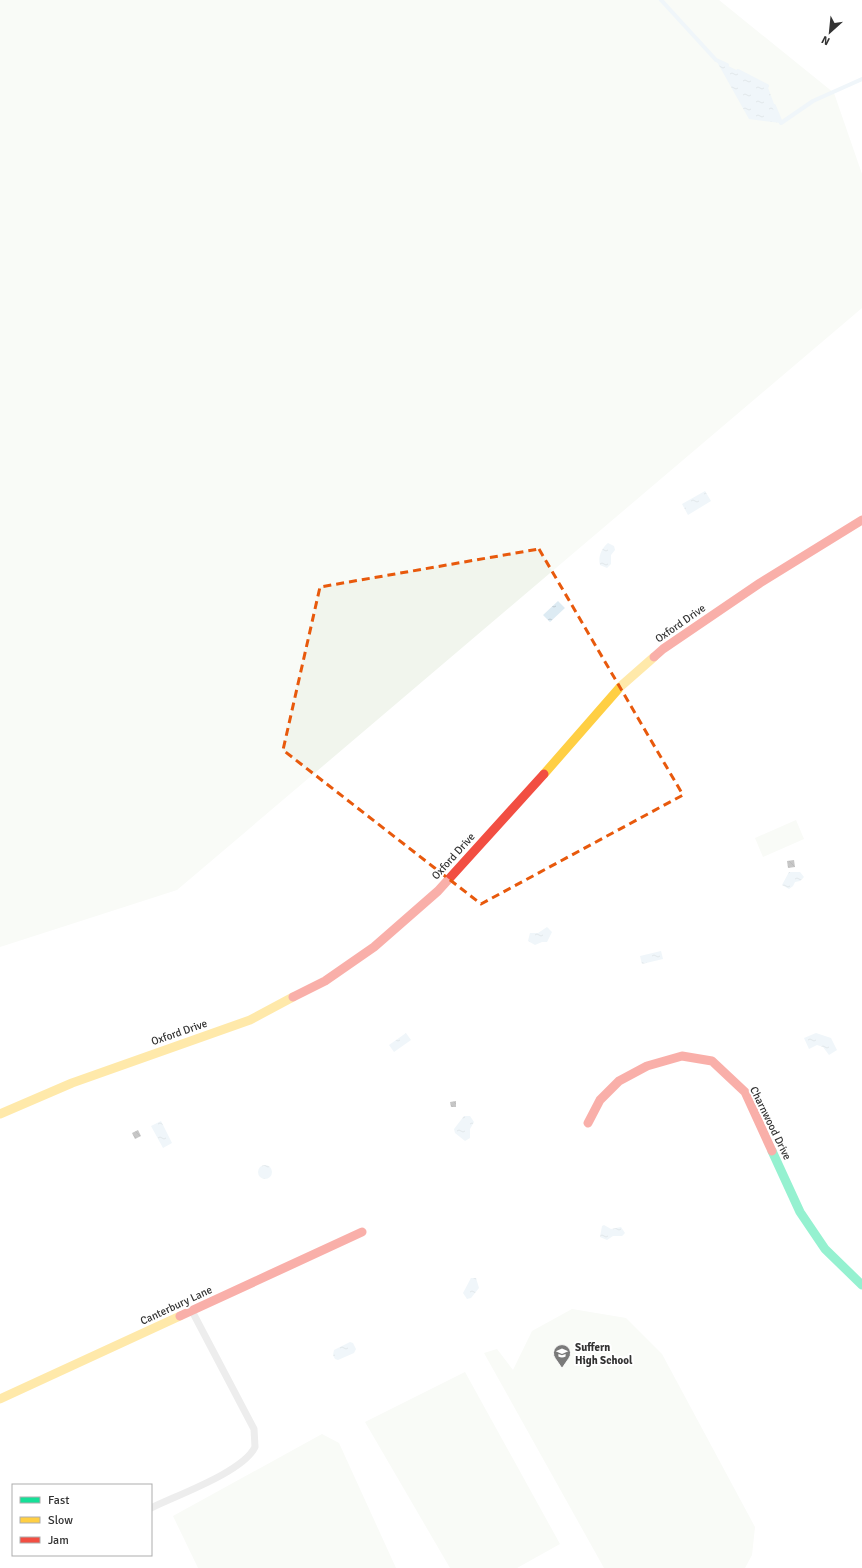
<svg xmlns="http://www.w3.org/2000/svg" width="862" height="1568" font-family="Signika,sans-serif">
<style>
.green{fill:#f1f5ed}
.water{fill:url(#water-ripples)}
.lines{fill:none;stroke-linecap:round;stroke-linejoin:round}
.stream{stroke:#ddebf3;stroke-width:4}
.building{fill:url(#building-back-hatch)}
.lane{stroke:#d7d7d7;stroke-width:7}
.fast{stroke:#16e098;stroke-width:9}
.slow{stroke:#ffcf43;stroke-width:9}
.jam{stroke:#f24e42;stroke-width:9}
.marked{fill:none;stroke:#e8590c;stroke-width:3;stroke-dasharray:8 5;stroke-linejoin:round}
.labels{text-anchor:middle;stroke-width:4;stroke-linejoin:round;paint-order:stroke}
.street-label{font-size:11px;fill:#333;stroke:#fff}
.poi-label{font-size:11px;font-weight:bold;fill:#333;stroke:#fff;text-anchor:start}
</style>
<defs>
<pattern id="water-ripples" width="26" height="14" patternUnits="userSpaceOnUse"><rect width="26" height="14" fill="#ddebf3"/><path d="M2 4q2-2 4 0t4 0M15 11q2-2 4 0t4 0" fill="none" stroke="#becad1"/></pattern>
<pattern id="building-back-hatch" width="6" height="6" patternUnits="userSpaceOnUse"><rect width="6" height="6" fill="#818181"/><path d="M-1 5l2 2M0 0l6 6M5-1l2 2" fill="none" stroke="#6a6a6a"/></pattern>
</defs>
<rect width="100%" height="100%" fill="#fff"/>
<path class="green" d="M0,0h719l115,93 28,81v134l-685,582 -177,57z
M796,820l8,19 -41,18 -8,-19z
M572,1309l54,9 36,36 93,173 -3,28 -7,13h-141l-120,-215 13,-4 16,21 19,-39z
M465,1372l95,172 -43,24h-67l-85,-146z
M322,1434l17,9 57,125h-198l-25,-52z"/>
<path class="water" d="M716,60l51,25 14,38 -32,-4z
M705,491l6,10 -23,14 -6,-11z
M608,543l6,3 1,4 -4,5v9l-4,4 -7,-3c-2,-8 1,-16 8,-22z
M558,601l7,7 -15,14 -7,-7z
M789,872h11l4,5 -4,4 -5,1 -2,4 -4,3 -7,-4z
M547,927l5,5 -5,10h-5l-7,3 -7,-4 2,-8h8z
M661,951l2,8 -21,5 -2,-8z
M406,1033l5,7 -17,12 -5,-7z
M816,1033l15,5 6,12 -8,5 -6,-8 -6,-2 -8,4 -5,-11z
M464,1116h6l4,6 -4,7v9l-5,3 -10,-8 -1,-4z
M161,1121l11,22 -9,5 -12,-22z
M258 1172a7 7 0 1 1 14 0a7 7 0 1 1-14 0Z
M604,1225l7,4 10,-2 4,6 -3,3h-9l-6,4 -7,-3 2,-11z
M471,1278h5l3,10 -8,10 -4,1 -4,-6z
M350,1342l3,1 3,6 -2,4 -16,7 -3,-1 -2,-4 1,-5z"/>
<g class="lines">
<path class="stream" d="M661,0l55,60 11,5
M738,71l29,15
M774,106l7,17 32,-22 49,-22"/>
</g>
<path class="building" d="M794,860l1,7 -7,1 -1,-7z
M456,1101v6h-5l-1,-5z
M138,1130l3,6 -6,3 -3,-6z"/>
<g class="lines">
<path class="lane" d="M151,1508c26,-13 92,-36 104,-61l-1,-18 -62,-118"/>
<path class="fast" d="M772,1151l28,61 25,37 37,36"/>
<path class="slow" d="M544,774l77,-88 33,-29
M0,1114l72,-31 178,-63 43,-23
M0,1399l180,-83"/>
<path class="jam" d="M654,657l9,-8 97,-66 102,-63
M293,997l32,-16 49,-34 64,-56 106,-117
M588,1123l12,-23 19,-19 28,-15 35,-10 30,5 33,31 27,59
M180,1316l182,-84"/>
</g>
<path d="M0 0H862V1568H0ZM539,549l144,246 -202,109 -198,-154 37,-163z" fill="#fff" fill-opacity=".55" fill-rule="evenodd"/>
<path class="marked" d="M539,549l144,246 -202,109 -198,-154 37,-163z"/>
<defs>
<g id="school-pin" transform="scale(0.9)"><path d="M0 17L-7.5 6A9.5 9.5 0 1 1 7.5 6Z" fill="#7a7a7a" stroke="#fff"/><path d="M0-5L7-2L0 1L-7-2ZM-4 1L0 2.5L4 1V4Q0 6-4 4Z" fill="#fff"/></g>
</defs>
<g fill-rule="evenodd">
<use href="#school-pin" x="562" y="1353"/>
</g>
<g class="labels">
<g class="street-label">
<text transform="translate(680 623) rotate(-35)" y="4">Oxford Drive</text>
<text transform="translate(453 856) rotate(-48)" y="4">Oxford Drive</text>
<text transform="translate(179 1032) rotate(-19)" y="4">Oxford Drive</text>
<text transform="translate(771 1123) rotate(64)" y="4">Charnwood Drive</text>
<text transform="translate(176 1305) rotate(-25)" y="4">Canterbury Lane</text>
</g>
<g class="poi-label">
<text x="575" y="1351">Suffern<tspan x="575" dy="13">High School</tspan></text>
</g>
</g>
<rect x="12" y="1484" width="140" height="72" fill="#ffffff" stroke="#adadad"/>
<rect x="20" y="1497" width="20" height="6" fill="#16e098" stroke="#adadad"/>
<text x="48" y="1504" font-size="12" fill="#333333">Fast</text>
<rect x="20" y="1517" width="20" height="6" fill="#ffcf43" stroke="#adadad"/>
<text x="48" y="1524" font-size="12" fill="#333333">Slow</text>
<rect x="20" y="1537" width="20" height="6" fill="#f24e42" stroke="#adadad"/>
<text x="48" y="1544" font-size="12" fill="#333333">Jam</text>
<g transform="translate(830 32) rotate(207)" stroke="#ffffff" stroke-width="3" paint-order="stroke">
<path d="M0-3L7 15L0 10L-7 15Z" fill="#333333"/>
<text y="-6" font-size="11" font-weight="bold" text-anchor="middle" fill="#333333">N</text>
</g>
</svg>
